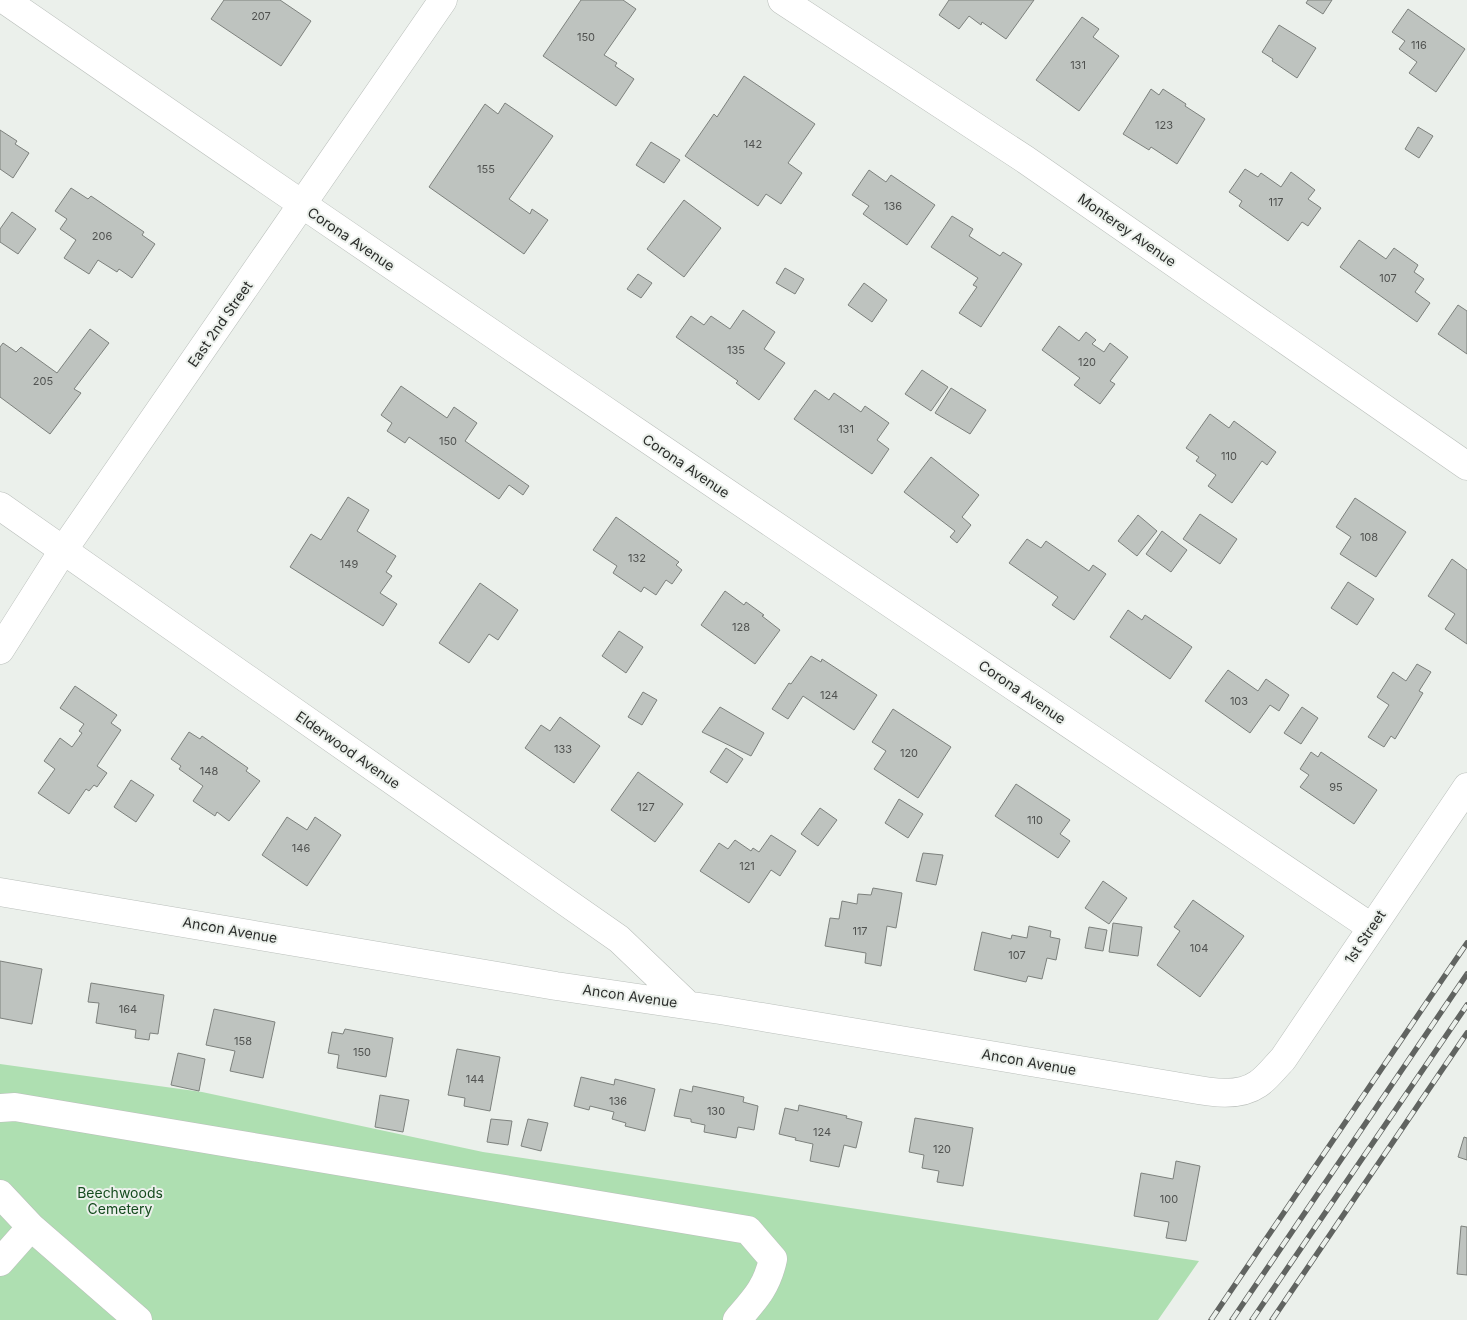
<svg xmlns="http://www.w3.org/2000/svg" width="1467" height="1320" font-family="Inter,sans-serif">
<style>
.green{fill:#aedfb1}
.building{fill:#bec3bf;stroke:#7d817d}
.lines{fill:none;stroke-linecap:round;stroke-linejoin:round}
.minor-casing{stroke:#babfbb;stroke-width:29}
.minor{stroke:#fff;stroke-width:28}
.rail-casing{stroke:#616461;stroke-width:5.5}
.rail{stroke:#ebf0eb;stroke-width:4;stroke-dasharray:11;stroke-linecap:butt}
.labels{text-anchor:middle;stroke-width:4;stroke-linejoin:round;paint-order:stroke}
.number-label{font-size:11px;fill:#505250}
.street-label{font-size:14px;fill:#2b2d2b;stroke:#ebf0eb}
.park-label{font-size:14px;fill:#154b1e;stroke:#ebf0eb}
</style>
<rect width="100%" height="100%" fill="#ebf0eb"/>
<path class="green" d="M0,1064l202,28 281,60 716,109 -41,59h-1158z"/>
<path class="building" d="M224,0h56l31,21 -30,45 -70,-47z
M581,0h42l13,9 -32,46 13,8 -2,3 19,13 -18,27 -73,-50z
M949,0h85l-28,39 -24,-17 -1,3 -12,-9 -10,13 -20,-14z
M1308,0h24l-9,14 -17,-11z
M1408,9l57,40 -29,43 -27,-19 8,-11 -18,-13 6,-8 -13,-9z
M1082,17l17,12 -6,8 26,19 -40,55 -43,-31z
M1279,25l37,23 -19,30 -25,-17 1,-2 -11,-7z
M744,76l71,48 -27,39 14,10 -21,31 -15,-10 -8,12 -73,-50 29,-42 3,3z
M1151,89l8,6 4,-6 23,15 -1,2 20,13 -28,45 -26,-17 -2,3 -26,-16z
M505,103l48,33 -44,63 21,15 2,-5 16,11 -24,34 -95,-67 56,-83 13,10z
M1418,127l15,9 -14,22 -14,-9z
M0,130l17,11 -2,3 14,9 -16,25 -13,-9z
M651,142l29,18 -16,23 -28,-18z
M1245,169l13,8 3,-4 20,14 10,-15 24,18 -7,9 13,9 -13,18 -6,-4 -14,19 -49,-35 3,-5 -13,-9z
M869,170l17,12 5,-7 44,30 -28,40 -44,-31 6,-8 -17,-11z
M71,188l17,11 3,-3 53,36 -2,3 13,9 -23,34 -13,-9 -2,3 -19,-12 -9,14 -25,-16 12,-18 -16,-11 7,-10 -12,-8z
M684,200l37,28 -37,49 -37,-28z
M12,212l24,17 -18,25 -18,-12v-13z
M952,216l21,13 -4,7 31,20 3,-4 19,12 -41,63 -22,-14 18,-26 -4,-2 5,-7 -47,-31z
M1359,240l27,19 8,-11 24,17 -4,7 10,7 -9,13 15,11 -13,19 -77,-55z
M785,268l19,11 -9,15 -19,-11z
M638,274l14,9 -11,15 -14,-9z
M864,283l23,17 -15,22 -24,-17z
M1458,305l9,6v43l-29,-20z
M743,310l32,22 -11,17 21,14 -26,37 -23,-17 2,-2 -62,-44 15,-21 13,9 7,-9 19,13z
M1059,326l20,15 7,-9 10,8 -4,4 12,8 6,-9 18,14 -18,24 5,3 -15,20 -26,-19 6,-7 -38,-28z
M90,329l19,14 -35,46 7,4 -31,41 -50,-37v-50l3,-4 13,9 5,-5 36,26z
M922,370l26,17 -17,24 -26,-17z
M401,386l46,32 7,-11 23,16 -12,18 64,45 -6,9 -14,-10 -10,14 -90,-62 -4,6 -18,-12 5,-8 -11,-8z
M951,388l35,22 -16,24 -35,-21z
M815,390l14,10 5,-7 27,19 4,-6 24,17 -12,17 12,9 -17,25 -78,-55z
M1210,414l19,14 5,-7 42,31 -9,13 -5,-4 -30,42 -24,-17 8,-11 -20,-14 3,-4 -13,-9z
M931,457l48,38 -17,22 9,8 -14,18 -7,-6 5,-6 -51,-39z
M348,497l21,13 -12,21 39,25 -10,16 6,4 -12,17 17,11 -14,22 -93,-59 21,-33 10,6z
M1355,498l51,34 -30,45 -36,-23 11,-17 -15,-10z
M1200,514l37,25 -17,25 -37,-25z
M1138,515l19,16 -20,25 -19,-15z
M616,517l63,45 -3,3 6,5 -10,14 -6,-4 -10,15 -12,-8 -3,5 -28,-19 4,-7 -24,-16z
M1162,531l25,19 -16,22 -25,-18z
M1027,539l14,9 5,-7 43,30 4,-6 13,9 -32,46 -22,-15 6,-8 -49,-34z
M1452,559l15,11v74l-22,-15 10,-15 -27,-18z
M1348,582l26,17 -17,26 -26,-17z
M480,583l38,27 -20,30 -9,-6 -20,29 -30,-20z
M725,591l19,14 2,-3 18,13 -2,1 18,14 -25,34 -54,-39z
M1128,610l14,10 3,-5 47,32 -22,32 -60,-42z
M619,631l24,16 -17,26 -24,-17z
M811,656l10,6 1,-3 55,36 -23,35 -51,-34 -15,23 -16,-10 17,-26 2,1z
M1417,664l14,8 -12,19 4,2 -28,46 -4,-3 -7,11 -16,-10 21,-32 -12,-8 16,-25 13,9z
M1228,670l30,21 8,-12 23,16 -10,16 -9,-6 -20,28 -45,-32z
M75,686l42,29 -6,8 10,7 -24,36 10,7 -10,14 -3,-2 -5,6 -3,-2 -17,25 -31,-21 17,-24 -11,-8 16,-23 12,9 10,-14 -3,-2 5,-7 -24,-16z
M643,692l14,8 -15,25 -14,-8z
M720,707l44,26 -13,23 -49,-24z
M1302,707l16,11 -17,26 -17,-11z
M893,709l58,38 -33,51 -44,-29 12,-18 -14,-9z
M560,717l40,29 -26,37 -49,-35 16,-23 9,6z
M189,732l11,7 2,-3 46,32 -2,3 14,10 -31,40 -12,-9 -2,4 -22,-15 10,-15 -24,-17 2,-3 -10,-7z
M726,748l17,11 -16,24 -17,-11z
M1311,752l7,5 3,-5 56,38 -23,34 -54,-37 9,-12 -9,-6z
M638,772l45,32 -28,38 -44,-32z
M131,780l23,15 -18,27 -22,-15z
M1016,784l54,36 -10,14 10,7 -12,17 -63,-42z
M899,799l24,15 -15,24 -23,-15z
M820,808l17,12 -19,26 -17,-12z
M287,817l20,13 8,-13 26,18 -34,51 -45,-31z
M771,835l25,16 -16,25 -9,-6 -22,33 -49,-32 19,-28 9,6 7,-9 16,11 2,-3 6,4z
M923,853l20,2 -7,30 -20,-4z
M1103,881l24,17 -18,26 -24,-16z
M873,888l29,5 -6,35 -9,-2 -6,40 -16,-3 1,-10 -41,-7 5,-28 9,1 3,-18 15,3 1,-10 13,1z
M1193,900l51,36 -44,61 -43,-32 23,-34 -6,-4z
M1113,923l29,4 -4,29 -29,-4z
M1029,926l22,5 -1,6 10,2 -4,21 -9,-2 -5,21 -14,-3 -2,6 -52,-12 8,-38 29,7 1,-4 15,3z
M1089,927l18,3 -4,21 -18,-3z
M0,961l42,8 -10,55 -32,-6z
M91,983l73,12 -6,39 -8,-1 -1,7 -14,-2 1,-8 -40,-7 3,-20 -11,-1z
M214,1009l61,13 -12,56 -33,-7 5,-20 -29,-6z
M345,1029l48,9 -7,39 -49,-9 2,-13 -11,-2 4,-21 11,2z
M457,1049l43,8 -10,54 -26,-5 1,-8 -17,-3z
M178,1053l27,6 -6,32 -28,-6z
M581,1077l33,8 1,-6 40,10 -10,42 -20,-5 1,-3 -14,-4 2,-7 -24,-6 -1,4 -15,-4z
M693,1086l51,11 -1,5 15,4 -4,24 -16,-3 -2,11 -32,-6 1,-7 -14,-3v-3l-17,-3 6,-27 12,3z
M380,1095l29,5 -6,32 -28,-5z
M799,1105l48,11 -1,2 16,4 -6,26 -12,-3 -5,22 -29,-6 3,-17 -18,-4 1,-2 -17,-4 6,-26 13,3z
M915,1118l58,10 -10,58 -26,-4 2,-11 -17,-3 2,-13 -15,-3z
M491,1119l21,2 -4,24 -21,-3z
M528,1119l20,4 -7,28 -20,-5z
M1464,1137l3,1v22l-9,-3z
M1176,1161l24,5 -14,75 -20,-3 3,-16 -35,-6 7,-43 32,6z
M1461,1226l6,1v48l-10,-1z"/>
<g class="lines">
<g class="minor-casing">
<path id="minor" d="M5,0c453,313 910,620 1366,927
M782,0l244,160 441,306
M0,506l619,433 69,66
M0,650l64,-101 379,-549
M0,892l556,94 164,24 455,76c26,4 60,14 83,-2 9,-6 17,-17 25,-25l184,-272
M0,1108l15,-1 733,123 25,29c-6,28 -18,40 -36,61
M0,1194l31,33 107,93
M0,1262l31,-35"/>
</g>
<use href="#minor" class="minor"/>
<g class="rail-casing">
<path id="rail" d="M1211,1320l256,-377
M1232,1320l235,-346
M1252,1320l215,-315
M1272,1320l195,-287"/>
</g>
<use href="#rail" class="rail"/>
</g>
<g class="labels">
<g class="number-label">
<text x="261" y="20">207</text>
<text x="586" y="41">150</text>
<text x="1419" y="49">116</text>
<text x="1078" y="69">131</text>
<text x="1164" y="129">123</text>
<text x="753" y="148">142</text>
<text x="486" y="173">155</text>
<text x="1276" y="206">117</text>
<text x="893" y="210">136</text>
<text x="102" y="240">206</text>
<text x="1388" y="282">107</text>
<text x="736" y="354">135</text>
<text x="1087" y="366">120</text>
<text x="43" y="385">205</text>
<text x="846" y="433">131</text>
<text x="448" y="445">150</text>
<text x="1229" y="460">110</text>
<text x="1369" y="541">108</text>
<text x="637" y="562">132</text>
<text x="349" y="568">149</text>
<text x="741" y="631">128</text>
<text x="829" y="699">124</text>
<text x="1239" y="705">103</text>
<text x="563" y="753">133</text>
<text x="909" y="757">120</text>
<text x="209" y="775">148</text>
<text x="1336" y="791">95</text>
<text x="646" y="811">127</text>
<text x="1035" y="824">110</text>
<text x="301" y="852">146</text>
<text x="747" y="870">121</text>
<text x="860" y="935">117</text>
<text x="1199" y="952">104</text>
<text x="1017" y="959">107</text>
<text x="128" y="1013">164</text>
<text x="243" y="1045">158</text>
<text x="362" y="1056">150</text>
<text x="475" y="1083">144</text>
<text x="618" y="1105">136</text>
<text x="716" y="1115">130</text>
<text x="822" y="1136">124</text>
<text x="942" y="1153">120</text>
<text x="1169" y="1203">100</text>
</g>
<g class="street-label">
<text transform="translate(1127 230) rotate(35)" y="5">Monterey Avenue</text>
<text transform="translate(351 239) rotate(34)" y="5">Corona Avenue</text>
<text transform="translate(220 324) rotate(-55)" y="5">East 2nd Street</text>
<text transform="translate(686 466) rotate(34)" y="5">Corona Avenue</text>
<text transform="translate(1022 692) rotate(34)" y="5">Corona Avenue</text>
<text transform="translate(348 750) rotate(35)" y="5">Elderwood Avenue</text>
<text transform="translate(230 930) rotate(10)" y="5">Ancon Avenue</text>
<text transform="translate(1365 937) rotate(-56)" y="5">1st Street</text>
<text transform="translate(630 996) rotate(8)" y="5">Ancon Avenue</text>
<text transform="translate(1029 1062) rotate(10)" y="5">Ancon Avenue</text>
</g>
<g class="park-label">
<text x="120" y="1198">Beechwoods<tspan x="120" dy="16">Cemetery</tspan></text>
</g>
</g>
</svg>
